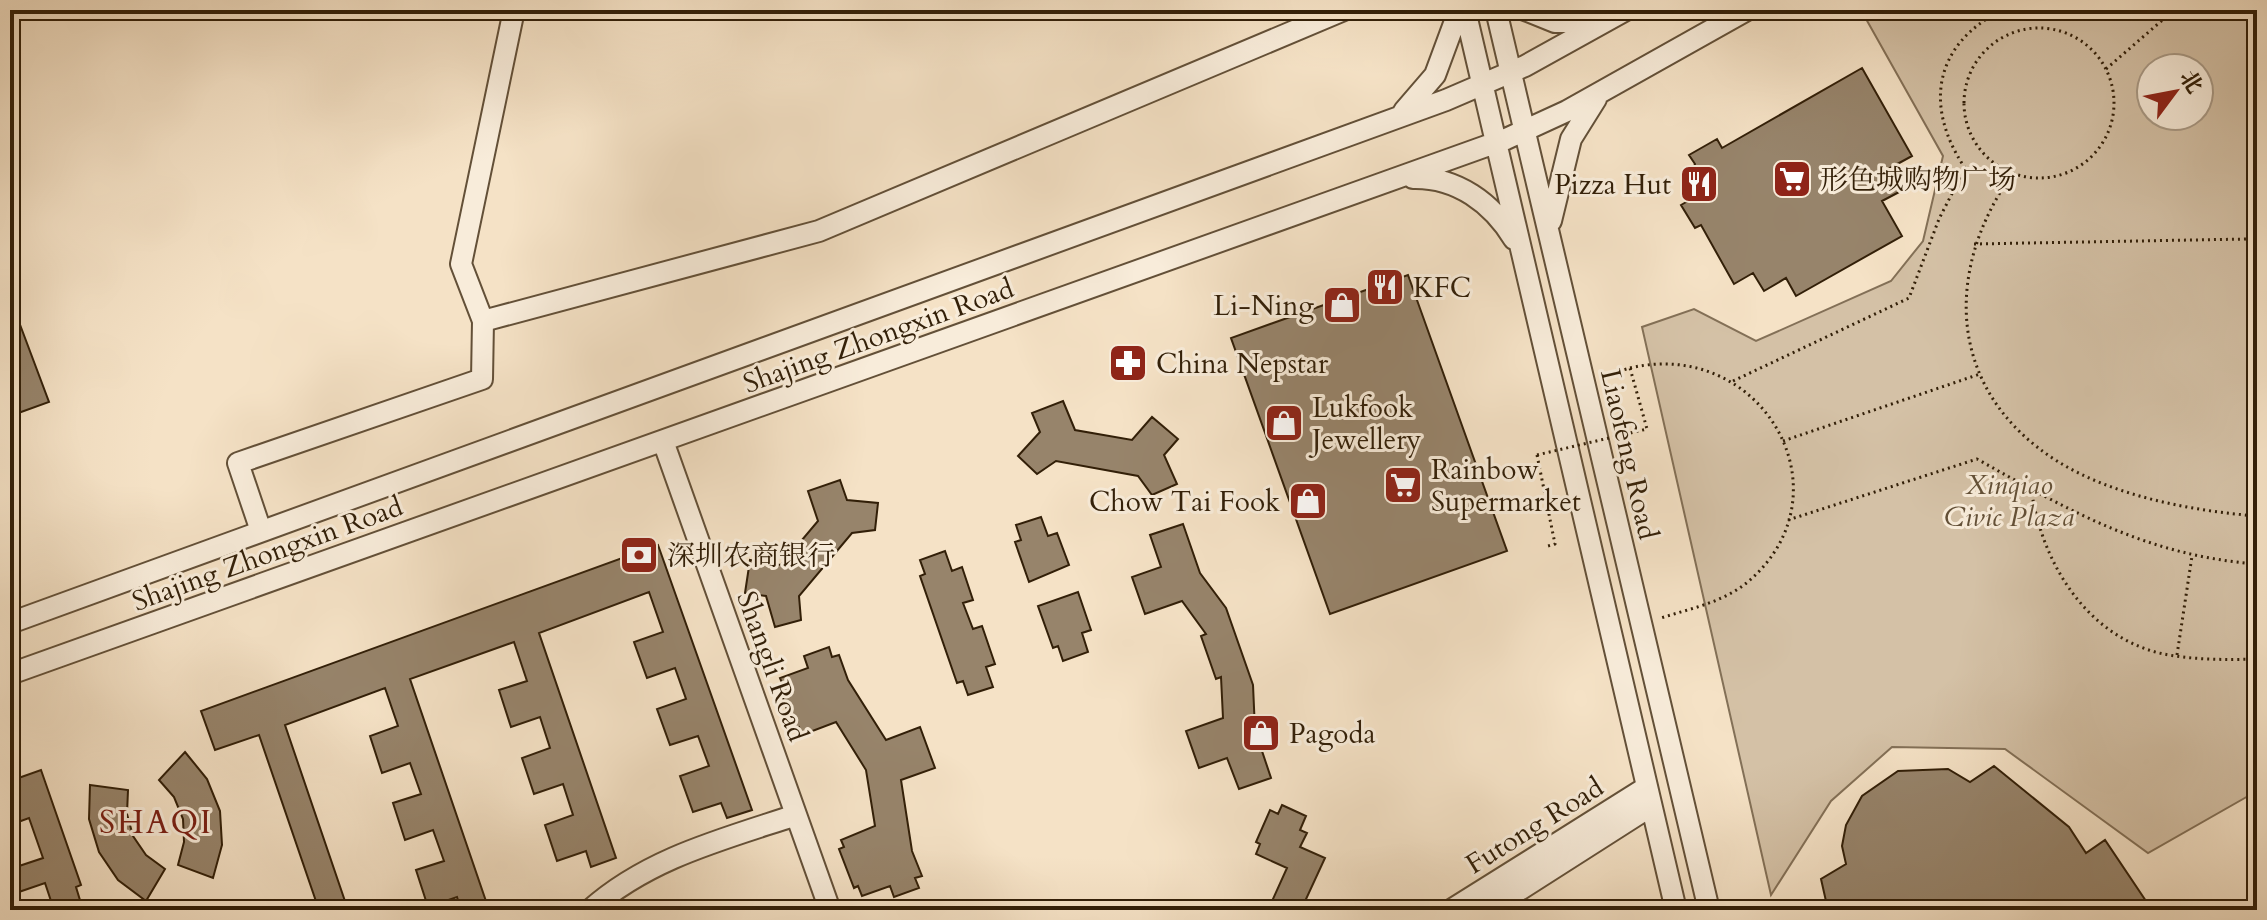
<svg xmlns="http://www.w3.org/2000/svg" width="2267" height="920" font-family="Cardo,'Noto Serif SC',serif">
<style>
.green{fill:#d4c1a6;stroke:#837057;stroke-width:2;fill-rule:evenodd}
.building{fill:#97846b;stroke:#321f08;stroke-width:2}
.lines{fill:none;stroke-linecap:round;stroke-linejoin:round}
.minor-casing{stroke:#635038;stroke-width:24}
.path{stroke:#321f08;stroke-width:3;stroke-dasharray:2 4;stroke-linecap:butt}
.minor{stroke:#f8ecda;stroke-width:20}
.path-bridge{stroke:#321f08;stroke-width:3;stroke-dasharray:2 4;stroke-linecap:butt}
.labels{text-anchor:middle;stroke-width:6;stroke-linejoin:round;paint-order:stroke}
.poi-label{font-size:28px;fill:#321f08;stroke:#f8ecda;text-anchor:start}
.street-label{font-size:28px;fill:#321f08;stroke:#f8ecda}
.park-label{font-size:28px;font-style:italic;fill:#635037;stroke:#f8ecda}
.quarter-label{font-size:32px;letter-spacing:2px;fill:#7a1f14;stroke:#f8ecda}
</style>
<rect width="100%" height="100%" fill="#f5e2c6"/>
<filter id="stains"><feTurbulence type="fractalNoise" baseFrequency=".0025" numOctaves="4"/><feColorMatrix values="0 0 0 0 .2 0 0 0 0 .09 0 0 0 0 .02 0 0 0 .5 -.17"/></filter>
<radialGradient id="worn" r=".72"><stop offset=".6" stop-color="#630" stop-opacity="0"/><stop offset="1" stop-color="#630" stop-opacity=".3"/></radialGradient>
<path class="green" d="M1861,10h396v781l-109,62 -143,-104 -113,-2 -61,54 -60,94 -129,-568 52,-18 62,32 135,-60 32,-40 20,-85zM2151,68h48v48h-48z"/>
<path class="building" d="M1862,68l50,88 -22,12 13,22 -21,11 20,35 -106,60 -10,-18 -22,13 -11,-18 -19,11 -33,-59 -6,3 -14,-23 7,-4 -7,-11 14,-26 -6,-9 28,-16 5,9z
M1408,275l99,276 -177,63 -99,-276z
M10,298l39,104 -39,14z
M1063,401l12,29 57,10 20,-23 26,22 -14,16 13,29 -25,11 -14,-19 -82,-15 -19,13 -19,-18 22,-24 -8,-19z
M840,480l7,20 31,3 -3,27 -23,3 -53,63 2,24 -26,7 -9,-31 -21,-3 5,-33 31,5 37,-44 -10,-30z
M1041,517l7,19 9,-3 12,32 -40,17 -14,-40 6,-2 -5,-15z
M1183,524l17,49 26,35 27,77 2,45 16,48 -32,11 -12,-31 -28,10 -13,-37 37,-13 -2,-41 -5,2 -15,-43 5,-2 -24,-33 -37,13 -13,-37 29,-10 -11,-32z
M658,545l94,265 -25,8 -6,-15 -28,9 -13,-36 29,-10 -11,-30 -28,9 -13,-36 29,-10 -11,-31 -28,10 -13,-36 29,-10 -14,-40 -110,41 77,225 -25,9 -5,-16 -29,10 -12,-36 28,-10 -10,-31 -29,10 -12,-36 28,-10 -10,-31 -29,10 -12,-37 28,-9 -13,-39 -104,37 79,231h-28l-4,-13 -29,10 -12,-37 28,-9 -11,-31 -28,10 -12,-37 28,-9 -11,-31 -28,10 -12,-37 28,-10 -13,-38 -100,37 63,185h-29l-60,-175 -44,15 -14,-39z
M945,551l7,20 10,-4 11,33 -10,3 10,26 9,-3 13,38 -9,3 7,20 -25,8 -5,-14 -6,2 -37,-107 5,-2 -5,-14z
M1078,592l13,38 -9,3 6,19 -25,9 -5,-15 -5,2 -15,-42z
M829,647l3,10 7,-2 9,25 38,60 34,-13 15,41 -34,12 11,71 10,25 -7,2 4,10 -25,9 -4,-11 -28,10 -4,-10 -4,2 -15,-39 5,-2 -3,-7 34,-14 -9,-56 -30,-48 -34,13 -3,-8 -5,2 -14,-39 4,-2 -4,-10 28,-10 -4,-12z
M185,752l22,27 13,32 2,34 -9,33 -35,-13 6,-23 -1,-23 -9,-22 -15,-17z
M1994,766l75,61 17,26 19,-13 47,70h-324l-7,-31 25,-15 -4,-18 4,-21 16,-29 36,-25 50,-2 22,13z
M41,770l40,115 -5,2 7,23h-29l-9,-27 -35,12v-26l33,-11 -14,-40 -19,7v-44z
M90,785l38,5 -1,24 6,22 13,19 19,14 -19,32 -28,-21 -19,-28 -10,-33z
M1282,805l24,11 -6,14 7,3 -7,14 25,11 -24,52h-33l19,-42 -31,-14 4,-10 -4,-2 14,-32 8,4z"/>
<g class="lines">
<g class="minor-casing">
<path id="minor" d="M1465,10l211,900
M1496,10l213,900
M1525,10l30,12h42
M1404,111l31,-36 20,-54 14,-11
M1413,178c44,-1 79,25 101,61
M1551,221l20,-82 25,-40
M483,321l336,-90 525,-221
M663,441l167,469
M261,531l-23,-68 244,-84 1,-58 -22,-57 53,-254
M10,623l1436,-523 79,-34 101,-56
M10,674l1496,-535 61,-28 180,-101
M590,910c58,-52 134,-71 206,-95
M1451,910l196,-123
M1488,910l163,-104"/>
</g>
<path class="path" d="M2071,10l16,6
M1964 103a75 75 0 1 1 150 0a75 75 0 1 1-150 0Z
M2106,69l68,-59
M2013,173c-71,99 -65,219 44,288 56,35 135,50 200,55
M2257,199l-10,40 10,40
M1974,244l273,-5
M1630,368c131,-31 221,123 120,212 -25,22 -58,28 -89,38
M1613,373l17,-5 17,61
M1733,381l176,-83 30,-79 26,-51c-41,-61 -32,-123 37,-158
M1783,441l197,-67
M1537,455l18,89 -7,2
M2031,488c10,72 53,146 128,165 31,7 67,7 98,6
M1788,520l189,-61c93,52 171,97 280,105
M2177,655l15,-99"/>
<use href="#minor" class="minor"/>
<path class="path-bridge" d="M1537,455l110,-26"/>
</g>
<defs>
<g id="supermarket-square" transform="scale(2)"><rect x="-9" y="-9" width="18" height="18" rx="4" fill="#8f2418" stroke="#f8ecda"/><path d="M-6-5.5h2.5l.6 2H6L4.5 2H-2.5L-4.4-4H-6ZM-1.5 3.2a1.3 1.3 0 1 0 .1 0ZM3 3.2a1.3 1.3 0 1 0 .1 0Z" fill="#fff"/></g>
<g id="restaurant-square" transform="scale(2)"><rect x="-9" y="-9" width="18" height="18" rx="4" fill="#8f2418" stroke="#f8ecda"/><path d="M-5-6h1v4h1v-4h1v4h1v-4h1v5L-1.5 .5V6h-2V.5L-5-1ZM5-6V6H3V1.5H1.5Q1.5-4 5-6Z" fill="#fff"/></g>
<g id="shop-square" transform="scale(2)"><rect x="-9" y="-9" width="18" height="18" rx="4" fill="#8f2418" stroke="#f8ecda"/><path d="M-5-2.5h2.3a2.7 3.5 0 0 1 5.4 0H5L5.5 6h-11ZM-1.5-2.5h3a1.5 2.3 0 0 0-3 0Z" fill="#fff"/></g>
<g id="pharmacy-square" transform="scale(2)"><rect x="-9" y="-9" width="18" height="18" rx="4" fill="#8f2418" stroke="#f8ecda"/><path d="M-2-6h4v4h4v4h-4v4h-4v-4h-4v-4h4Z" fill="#fff"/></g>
<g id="bank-square" transform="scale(2)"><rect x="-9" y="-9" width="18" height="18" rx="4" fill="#8f2418" stroke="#f8ecda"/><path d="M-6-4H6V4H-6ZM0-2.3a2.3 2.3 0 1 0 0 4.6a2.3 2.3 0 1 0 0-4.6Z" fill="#fff"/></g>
</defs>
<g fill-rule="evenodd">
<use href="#supermarket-square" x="1792" y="179"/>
<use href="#restaurant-square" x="1699" y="184"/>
<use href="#restaurant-square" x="1385" y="287"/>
<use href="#shop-square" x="1342" y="305"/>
<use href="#pharmacy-square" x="1128" y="363"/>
<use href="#shop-square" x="1284" y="423"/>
<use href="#supermarket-square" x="1403" y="485"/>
<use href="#shop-square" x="1308" y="501"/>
<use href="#bank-square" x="639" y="555"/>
<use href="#shop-square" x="1261" y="733"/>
</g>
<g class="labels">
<g class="poi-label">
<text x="1820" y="189">形色城购物广场</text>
<text x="1671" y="194" text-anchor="end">Pizza Hut</text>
<text x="1413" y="297">KFC</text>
<text x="1314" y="315" text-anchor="end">Li-Ning</text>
<text x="1156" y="373">China Nepstar</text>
<text x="1312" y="417">Lukfook<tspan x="1312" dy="32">Jewellery</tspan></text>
<text x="1431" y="479">Rainbow<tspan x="1431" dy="32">Supermarket</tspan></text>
<text x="1280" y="511" text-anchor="end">Chow Tai Fook</text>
<text x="667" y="565">深圳农商银行</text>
<text x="1289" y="743">Pagoda</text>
</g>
<g class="street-label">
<text transform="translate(878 335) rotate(-20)" y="10">Shajing Zhongxin Road</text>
<text transform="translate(1630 454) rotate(77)" y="10">Liaofeng Road</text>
<text transform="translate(267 553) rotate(-20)" y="10">Shajing Zhongxin Road</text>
<text transform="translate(773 666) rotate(70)" y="10">Shangli Road</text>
<text transform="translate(1534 825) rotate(-32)" y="10">Futong Road</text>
</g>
<g class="park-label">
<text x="2009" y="494">Xinqiao<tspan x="2009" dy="32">Civic Plaza</tspan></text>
</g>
<g class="quarter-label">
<text x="156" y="833">SHAQI</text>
</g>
</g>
<rect width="2267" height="920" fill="none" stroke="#f5e2c6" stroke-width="40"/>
<rect x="12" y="12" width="2243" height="896" fill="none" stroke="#321f08" stroke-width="4"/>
<rect x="20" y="20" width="2227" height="880" fill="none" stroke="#321f08" stroke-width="2"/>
<g transform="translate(2175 92) rotate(58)"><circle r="38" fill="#f8ecda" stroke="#a99a86" stroke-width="2"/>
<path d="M0-6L14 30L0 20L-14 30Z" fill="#8f2418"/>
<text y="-12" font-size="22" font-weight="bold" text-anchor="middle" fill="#321f08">北</text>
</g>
<rect width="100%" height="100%" filter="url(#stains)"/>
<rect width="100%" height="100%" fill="url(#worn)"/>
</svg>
